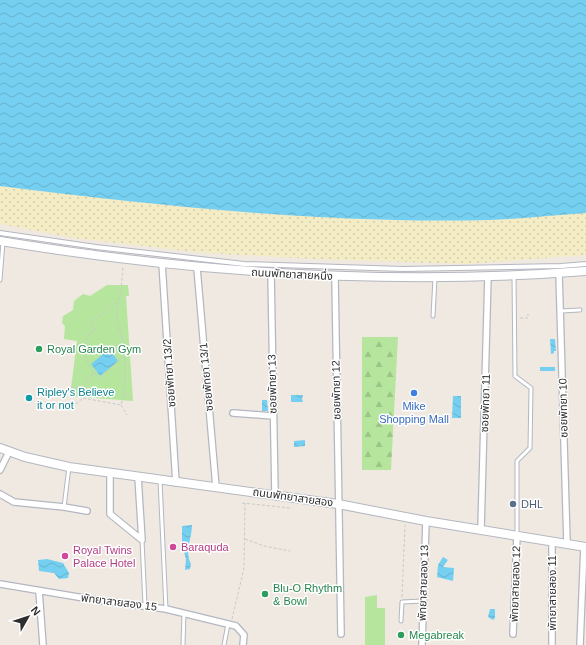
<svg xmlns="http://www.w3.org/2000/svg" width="586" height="645" font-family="Helvetica,'Noto Sans Thai',sans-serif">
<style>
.grass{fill:#b6e59e}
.forest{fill:url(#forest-firs)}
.sand{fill:url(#sand-dots)}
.water{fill:url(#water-waves)}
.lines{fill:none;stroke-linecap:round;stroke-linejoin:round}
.service-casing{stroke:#b4b7c1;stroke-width:5}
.pedestrian-casing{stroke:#b4b7c1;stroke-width:6}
.minor-casing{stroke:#b4b7c1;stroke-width:8}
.secondary-casing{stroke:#b4b7c1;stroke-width:10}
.path{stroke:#c9c9c9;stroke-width:1;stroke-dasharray:3 2;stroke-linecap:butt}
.service{stroke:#fff;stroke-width:3}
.pedestrian{stroke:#fff;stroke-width:4}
.minor{stroke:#fff;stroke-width:5.5}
.secondary{stroke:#fff;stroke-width:8}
.leisure-dot{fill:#2e9e5b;stroke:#fff;stroke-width:1.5}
.shop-dot{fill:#3f7fe0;stroke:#fff;stroke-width:1.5}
.culture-dot{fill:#0f9aa8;stroke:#fff;stroke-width:1.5}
.service-dot{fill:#5c6f8a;stroke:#fff;stroke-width:1.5}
.hotel-dot{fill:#d1479c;stroke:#fff;stroke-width:1.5}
.labels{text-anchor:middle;stroke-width:3;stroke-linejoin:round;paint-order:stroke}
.street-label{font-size:11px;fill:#2e2e2e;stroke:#fff}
.leisure-label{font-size:11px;fill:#27864d;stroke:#fff;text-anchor:start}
.culture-label{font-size:11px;fill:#0d838f;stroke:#fff;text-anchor:start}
.shop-label{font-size:11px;fill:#366cbe;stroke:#fff}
.service-label{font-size:11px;fill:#4e5e75;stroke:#fff;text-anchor:start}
.hotel-label{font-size:11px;fill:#b23c85;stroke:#fff;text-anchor:start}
</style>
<defs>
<pattern id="forest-firs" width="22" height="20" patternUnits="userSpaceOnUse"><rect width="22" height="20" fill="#b6e59e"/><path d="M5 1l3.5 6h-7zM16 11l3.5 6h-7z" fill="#9dc588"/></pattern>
<pattern id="sand-dots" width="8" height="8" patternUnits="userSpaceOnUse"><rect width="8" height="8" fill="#f3ecc5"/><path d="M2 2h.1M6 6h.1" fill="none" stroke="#d1cbaa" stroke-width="1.8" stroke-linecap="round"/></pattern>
<pattern id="water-waves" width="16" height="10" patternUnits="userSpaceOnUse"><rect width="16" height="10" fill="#75cff0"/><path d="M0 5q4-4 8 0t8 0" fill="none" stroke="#66b2ce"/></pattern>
</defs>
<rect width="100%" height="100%" fill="#efe9e1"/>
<path class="grass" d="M107,285h21l1,11h-3l7,105 -63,-5 7,-55 -13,-2 1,-13 -3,-3 1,-7 10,-6 1,-9 9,-7 7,2z
M377,595v13h8v37h-20v-48z"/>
<path class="forest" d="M362,337h36l-7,133h-29z"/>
<path class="sand" d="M0,186c161,19 327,38 489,34 32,-1 65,-5 97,-7v42l-121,9 -151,-5 -110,-6 -131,-15 -73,-14z"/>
<path class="water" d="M0,0h586v213c-32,2 -65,6 -97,7 -162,4 -328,-14 -489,-34z
M550,339h5l1,12h-2v2l-3,1z
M109,349l9,12 -18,15 -9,-12z
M540,367h15v4h-15z
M291,395h12l-1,4 1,3h-12z
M453,396h8v22h-9z
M262,400h5l1,11h-6z
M305,440v6l-11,1v-6z
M192,525c0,14 -8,26 -1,39l-1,5 -5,1 1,-11 -4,-14v-19z
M443,557l5,3 -5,7 11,1 -1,13 -16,-4 1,-12z
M47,559l16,4 6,10 -1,5 -9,1 -5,-6 -15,-2 -1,-11z
M490,609h5v9l-2,2 -5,-3z"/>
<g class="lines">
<g class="service-casing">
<path id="service" d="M514,277l1,99 16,12 -1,60 -13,13v73
M0,280l3,-38
M561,311l19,-1
M433,316l2,-38
M160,481l6,128
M64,507l5,-40
M142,540l3,65
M401,621l1,-19 20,-1
M183,645l1,-32
M224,645l4,-21"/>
</g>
<g class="pedestrian-casing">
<path id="pedestrian" d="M0,233l96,14 148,17 160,5 157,-3 25,-2"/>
</g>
<g class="minor-casing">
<path id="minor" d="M162,263l14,220
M197,268l19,219
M271,273l4,222
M559,273l8,270
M335,277l6,357
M233,413l40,3
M0,470l9,-18
M110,473v41l32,26 -4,-63
M0,494l14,8 50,5 23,4
M481,529l7,-253
M552,541v104
M0,584l96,16 70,9 70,17 8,9 -1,10
M39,591l4,54
M513,634l4,-99
M422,645l4,-124
M580,645l4,-99"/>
</g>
<g class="secondary-casing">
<path id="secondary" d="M0,241c194,32 390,45 586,30
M0,448l25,9 44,10 269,37 88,17 160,26"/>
</g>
<path class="path" d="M520,318h8v-4
M95,373l4,5 21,-18 -12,-14
M71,387l10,1
M125,395h7
M83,397l-1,-9 12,-15 -13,-22 9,-19 6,-2 -5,-9 14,-9 12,-10
M83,398l38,7 3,-11 1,-29 -1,-21 -5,-16 -3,-15 5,-23 2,-24
M76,404l7,-6
M121,405l6,10
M242,503l48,5
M245,539l19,7 26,5
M402,597l3,-72
M232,619l12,-51 1,-65"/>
<use href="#service" class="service"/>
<use href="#pedestrian" class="pedestrian"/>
<use href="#minor" class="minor"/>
<use href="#secondary" class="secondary"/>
</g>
<g class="leisure-dot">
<circle cx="39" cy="349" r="4"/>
<circle cx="265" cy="594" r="4"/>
<circle cx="401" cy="635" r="4"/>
</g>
<circle class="shop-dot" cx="414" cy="393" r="4"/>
<circle class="culture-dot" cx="29" cy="398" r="4"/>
<circle class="service-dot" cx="513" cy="504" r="4"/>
<g class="hotel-dot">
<circle cx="173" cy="547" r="4"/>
<circle cx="65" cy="556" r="4"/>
</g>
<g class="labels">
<g class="street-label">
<text transform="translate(292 274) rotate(3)" y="4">ถนนพัทยาสายหนึ่ง</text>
<text transform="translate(169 373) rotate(-94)" y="4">ซอยพัทยา 13/2</text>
<text transform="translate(206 377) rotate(-95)" y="4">ซอยพัทยา 13/1</text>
<text transform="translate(272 384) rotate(-91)" y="4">ซอยพัทยา 13</text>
<text transform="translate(336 390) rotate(-91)" y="4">ซอยพัทยา 12</text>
<text transform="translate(485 403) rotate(-88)" y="4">ซอยพัทยา 11</text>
<text transform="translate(563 408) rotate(-91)" y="4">ซอยพัทยา 10</text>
<text transform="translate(293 497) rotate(8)" y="4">ถนนพัทยาสายสอง</text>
<text transform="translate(423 583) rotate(-88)" y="4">พัทยาสายสอง 13</text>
<text transform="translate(515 584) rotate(-88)" y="4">พัทยาสายสอง 12</text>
<text transform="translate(552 593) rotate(-90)" y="4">พัทยาสายสอง 11</text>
<text transform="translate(119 602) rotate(7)" y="4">พัทยาสายสอง 15</text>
</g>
<g class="leisure-label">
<text x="47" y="353">Royal Garden Gym</text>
<text x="273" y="592">Blu-O Rhythm<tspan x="273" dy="13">&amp; Bowl</tspan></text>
<text x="409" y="639">Megabreak</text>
</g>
<g class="culture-label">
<text x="37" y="396">Ripley's Believe<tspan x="37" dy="13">it or not</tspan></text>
</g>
<g class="shop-label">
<text x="414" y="410">Mike<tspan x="414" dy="13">Shopping Mall</tspan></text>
</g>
<g class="service-label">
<text x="521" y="508">DHL</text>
</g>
<g class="hotel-label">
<text x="181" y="551">Baraquda</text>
<text x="73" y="554">Royal Twins<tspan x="73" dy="13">Palace Hotel</tspan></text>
</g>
</g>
<g transform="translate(28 617) rotate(51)" stroke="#ffffff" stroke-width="3" paint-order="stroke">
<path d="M0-3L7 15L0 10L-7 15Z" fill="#2e2e2e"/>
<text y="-6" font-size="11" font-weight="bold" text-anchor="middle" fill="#2e2e2e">N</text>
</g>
</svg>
